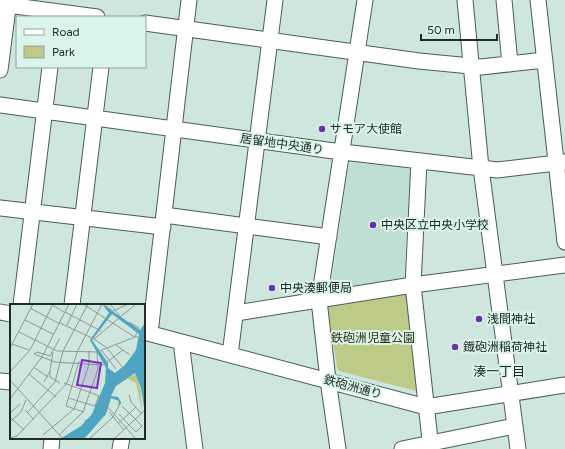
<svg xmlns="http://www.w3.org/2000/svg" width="565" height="449" font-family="Figtree,'Noto Sans JP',sans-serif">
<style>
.built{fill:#bedfd2}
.green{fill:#becb88}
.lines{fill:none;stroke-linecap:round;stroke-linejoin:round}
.minor-casing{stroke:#485d55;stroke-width:17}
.minor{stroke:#fff;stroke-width:15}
.poi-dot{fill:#6932a8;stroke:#dbf4ea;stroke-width:1.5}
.labels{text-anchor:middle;stroke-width:4;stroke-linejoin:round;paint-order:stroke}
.poi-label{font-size:12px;fill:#212a26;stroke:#dbf4ea;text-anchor:start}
.street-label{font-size:12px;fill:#212a26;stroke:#dbf4ea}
.park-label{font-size:12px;fill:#2c3113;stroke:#dbf4ea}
.neighbourhood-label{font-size:13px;fill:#212a26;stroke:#dbf4ea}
.inset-river{fill:none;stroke:#4ea5c1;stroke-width:2}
.inset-road{fill:none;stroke:#899b94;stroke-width:1}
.view{fill:#7b2cbf;fill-opacity:0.15;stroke:#7b2cbf;stroke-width:2}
.inset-edge{fill:none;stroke:#212a26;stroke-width:2}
</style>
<rect width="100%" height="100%" fill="#cee6dd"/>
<path class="built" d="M353,162l57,7 -6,113 -68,9 -5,-6 18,-120z"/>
<path class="green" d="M409,291l11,101 -81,-21 -2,-4 -10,-62z"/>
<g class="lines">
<g class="minor-casing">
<path id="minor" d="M465,0l16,168 37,281
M504,0l6,64
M538,0l27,242
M0,4l97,13
M145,23l274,38 62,6 64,-7
M0,70l9,-70
M0,105l334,46 147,17 16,2 68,-8
M419,161l-6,124 18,164
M0,208l163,19
M164,215l165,22
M21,305l29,-238
M72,305l29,-238
M0,312l11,2
M236,313l177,-28 152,-20
M144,332l282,75 139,-22
M150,333l39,-333
M181,342l14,107
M230,355l45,-355
M0,381l11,1
M51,449l1,-11
M120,449l2,-11
M338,449l-10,-69 -9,-80 46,-300
M402,449l112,-23"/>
</g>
<use href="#minor" class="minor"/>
</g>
<g class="poi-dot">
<circle cx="322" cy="129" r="4"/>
<circle cx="373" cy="225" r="4"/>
<circle cx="272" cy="288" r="4"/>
<circle cx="479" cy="319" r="4"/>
<circle cx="455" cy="347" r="4"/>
</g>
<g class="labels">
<g class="poi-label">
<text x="330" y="133">サモア大使館</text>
<text x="381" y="229">中央区立中央小学校</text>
<text x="280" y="292">中央湊郵便局</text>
<text x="487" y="323">浅間神社</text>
<text x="463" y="351">鐡砲洲稲荷神社</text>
</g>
<g class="street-label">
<text transform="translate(282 144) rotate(8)" y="4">居留地中央通り</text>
<text transform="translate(353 387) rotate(15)" y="4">鉄砲洲通り</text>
</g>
<g class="park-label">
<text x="373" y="342">鉄砲洲児童公園</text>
</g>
<g class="neighbourhood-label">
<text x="499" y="376">湊一丁目</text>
</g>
</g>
<g transform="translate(10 304)">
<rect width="135" height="135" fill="#cee6dd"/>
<path d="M126,70l5,16 1,22 -6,-29 -10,-5z" fill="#becb88"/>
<path d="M92,0l38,26 5,-7v91l-4,-26 -6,-15 -19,13 -5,10 7,1 3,5 -3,4 1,-5 -8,-3 -5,16 -22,25h-24l21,-13 11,-12 13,-31 1,-15 -16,-28 19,-27zM102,10l27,20 -3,16 -11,15 -10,8 -7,-5v-5l-16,-23z" fill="#4ea5c1" fill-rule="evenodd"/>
<path class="inset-river" d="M127,59l8,33M123,63l7,1 5,12M132,66l2,-30M115,67l11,-8 7,-23M93,96l7,-20 12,-7M56,135l19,-13 11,-12 6,-11M59,135l17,-12v-6l3,2 8,-8 5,-11"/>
<path class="inset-road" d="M73,0l50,32 12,3M93,0l10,7 15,-7M100,0l10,12M42,1l12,7M20,4l30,16M55,8l36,19M15,16l28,14M50,19l34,16 13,9M57,21l10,-21M9,28l38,19 40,1 38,-15 4,-9 -10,-6M84,35l42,-35M2,40l17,6M106,41l14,10M0,44l23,-44M97,44l16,20 3,12M92,47l14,18M24,50l21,8 48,3 20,-15M24,50l3,-2 13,4 10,-18M31,55l28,-55M25,64l13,9M40,67v6l10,6M0,68l20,-22 23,-46M19,70l27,23M0,76l53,59M34,78l6,-11 3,-19M54,79l33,12 39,44M62,82l-6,20 18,6M62,82l7,-25M119,91l2,7 11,12M58,94l27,8 4,-11M0,95l31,-41M66,100l13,-40v-13M112,102l20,20 -6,6 -6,-6M15,106l8,9M99,108l15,18M0,109l10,-9M17,109l28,-31 8,-31 25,-47M109,110l10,11M0,113l14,13M0,118l11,-10 5,-12M109,119l17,-16M33,131l31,-26 2,-5M49,131l24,-23 15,-43 -1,-17M0,134l7,-2 50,-53 11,-33 24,-46M79,135l24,-22 8,-15M104,135l31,-29"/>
<path class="view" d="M72,56l19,3 -4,25 -20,-3z"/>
<rect width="135" height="135" class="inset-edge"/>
</g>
<rect x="16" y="16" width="130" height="52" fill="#dbf4ea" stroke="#91a39c"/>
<rect x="24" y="29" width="20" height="6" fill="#ffffff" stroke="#91a39c"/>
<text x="52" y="36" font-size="12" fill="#212a26">Road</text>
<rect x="24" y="46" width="20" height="12" fill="#becb88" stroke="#91a39c"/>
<text x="52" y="56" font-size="12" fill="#212a26">Park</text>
<path d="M421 34v6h76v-6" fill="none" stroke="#212a26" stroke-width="2"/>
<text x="427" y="34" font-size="12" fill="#212a26" stroke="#dbf4ea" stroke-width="3" paint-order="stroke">50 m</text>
</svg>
